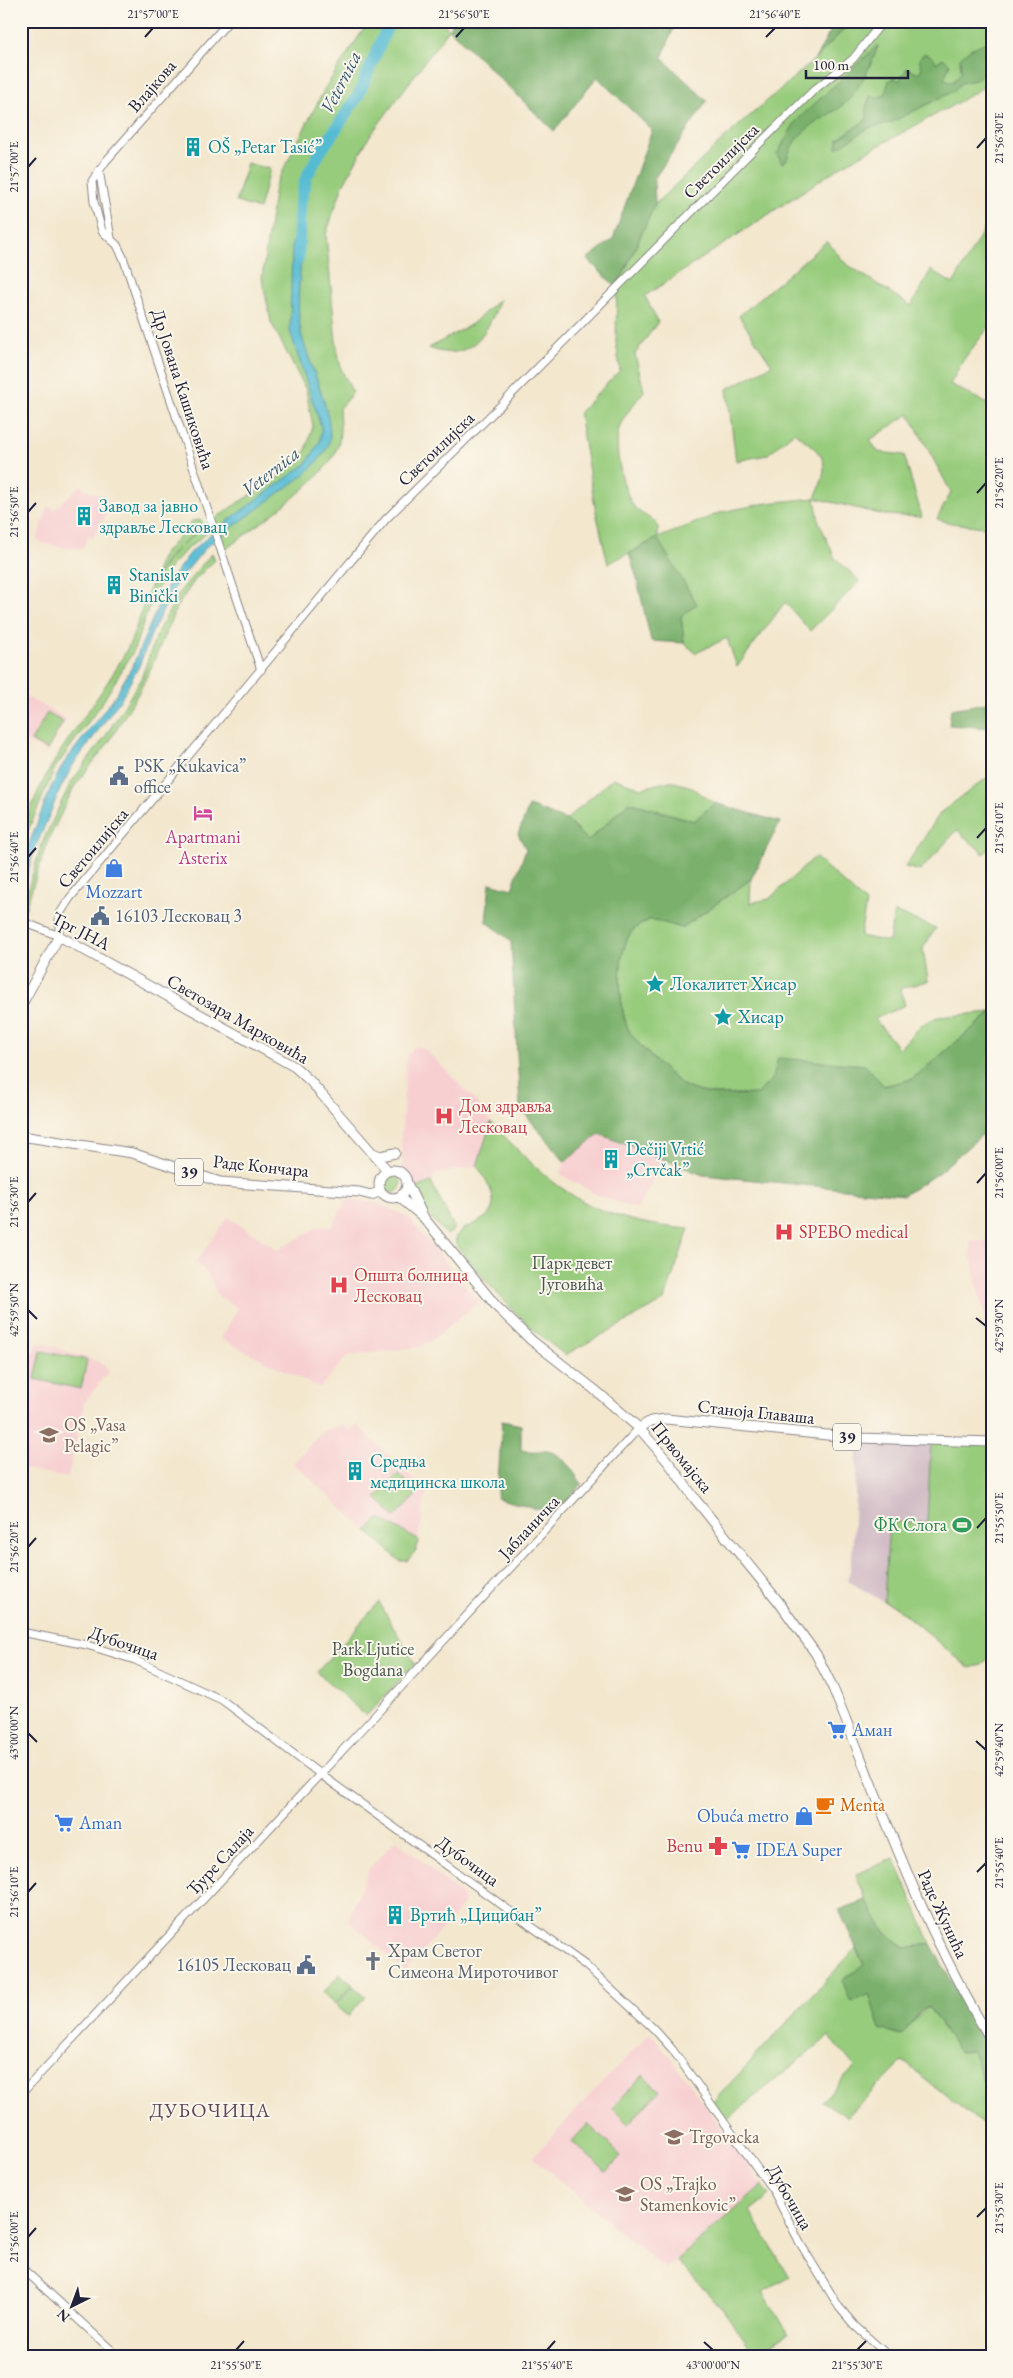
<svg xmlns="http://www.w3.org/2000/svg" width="1013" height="2378" font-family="'EB Garamond',serif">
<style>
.built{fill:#f7cfd1}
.industrial{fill:#d2bdc6}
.green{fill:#98cc7d;stroke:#5d775c}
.forest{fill:#7ab06c;stroke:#4e6954}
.water{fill:#55bbd3;stroke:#3c6e87}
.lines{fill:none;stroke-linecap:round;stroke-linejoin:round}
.river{stroke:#55bbd3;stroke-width:12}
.minor-casing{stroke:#8a8484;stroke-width:9}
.major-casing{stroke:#8a8484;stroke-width:11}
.minor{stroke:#fff;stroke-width:7}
.major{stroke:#fff;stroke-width:9}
.ticks{fill:none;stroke:#22223b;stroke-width:2}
.labels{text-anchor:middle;stroke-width:4;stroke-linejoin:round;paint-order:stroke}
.shield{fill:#fbf7ec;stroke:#636270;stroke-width:1}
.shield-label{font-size:16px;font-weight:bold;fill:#22223b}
.street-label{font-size:18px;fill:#22223b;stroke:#fbf7ec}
.culture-label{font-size:18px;fill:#0d838f;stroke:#fbf7ec;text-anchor:start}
.service-label{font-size:18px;fill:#4e5e75;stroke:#fbf7ec;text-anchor:start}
.hotel-label{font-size:18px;fill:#b23c85;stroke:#fbf7ec}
.shop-label{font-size:18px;fill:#366cbe;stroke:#fbf7ec;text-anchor:start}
.health-label{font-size:18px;fill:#be3a42;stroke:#fbf7ec;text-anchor:start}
.park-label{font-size:18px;fill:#45554f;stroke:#fbf7ec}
.education-label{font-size:18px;fill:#785e54;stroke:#fbf7ec;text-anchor:start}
.leisure-label{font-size:18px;fill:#27864d;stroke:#fbf7ec;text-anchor:end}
.food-label{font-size:18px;fill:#c56008;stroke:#fbf7ec;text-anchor:start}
.worship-label{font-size:18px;fill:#5b616d;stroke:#fbf7ec;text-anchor:start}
.water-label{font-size:19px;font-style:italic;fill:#345870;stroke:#fbf7ec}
.quarter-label{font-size:20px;letter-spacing:1px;fill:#614858;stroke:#fbf7ec}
.neatline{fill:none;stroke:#22223b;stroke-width:2}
.ticks-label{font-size:12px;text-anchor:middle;fill:#22223b}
</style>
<rect width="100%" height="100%" fill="#fbf7ec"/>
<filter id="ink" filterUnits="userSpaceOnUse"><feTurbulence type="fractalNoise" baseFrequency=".02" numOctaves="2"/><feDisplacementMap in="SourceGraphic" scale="10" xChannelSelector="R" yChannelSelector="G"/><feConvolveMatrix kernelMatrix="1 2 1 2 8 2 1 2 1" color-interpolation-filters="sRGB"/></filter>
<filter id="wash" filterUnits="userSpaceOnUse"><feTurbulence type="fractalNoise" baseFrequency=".0096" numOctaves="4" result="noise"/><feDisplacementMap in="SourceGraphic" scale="20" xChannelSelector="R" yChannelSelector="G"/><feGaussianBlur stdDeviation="1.12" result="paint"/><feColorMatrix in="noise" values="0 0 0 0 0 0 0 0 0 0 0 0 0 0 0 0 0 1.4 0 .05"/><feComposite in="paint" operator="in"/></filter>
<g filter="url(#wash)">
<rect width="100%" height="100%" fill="#f3e7ce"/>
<path class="built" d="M80,486l32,16 -18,36 -6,-2 -6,13 -23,-2 -22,-6 10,-34 8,2z
M21,694l46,25 -20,33 -26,-14z
M419,1046l7,4 46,47 19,25 -14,44 -42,9 -4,7 -19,8 -9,-17 -2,-33 6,-85 6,-7z
M599,1134l65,26 -27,49 -38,-13 -39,-22 5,-12z
M347,1199l30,4 31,14 71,85 -48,39 -12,6 -72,9 -27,32 -99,-49 17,-31 -20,-12 -10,-22 -12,-12 32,-45 50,33 38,-22 16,-2z
M971,1240l21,3v91l-12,-34 -9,-44z
M39,1342l61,20 9,9 -25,32 -16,75 -47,-10v-95z
M343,1425l7,6 7,-6 63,60 7,3 -9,52 -39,-22 -12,13 -74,-68 30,-33z
M396,1840l65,54 3,7 -1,4 -58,66 -57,-51 21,-51z
M650,2033l20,23 92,129 -96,85 -133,-112 52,-58z"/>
<path class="industrial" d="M858,1438l73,3 -4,82 -38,-1 -5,80 -36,-21 4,-24z"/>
<path class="green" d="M369,21h72l8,8 -80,108 -26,48 -17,49 10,108 5,27 12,24 -14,15c1,15 3,30 -4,45 -13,29 -86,78 -113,99l-9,-24 -26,21 -17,18 -17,29 -20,56 -33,54 -45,62 -34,79c0,-18 6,-30 13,-46 23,-56 66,-99 93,-152 9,-17 13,-36 20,-54 7,-17 19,-33 31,-47l-13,14 -16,27 14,-34 29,-34 9,-1 3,6 -22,18 48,-36 53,-34 23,-24 7,-24 -7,-36 -35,-68 -9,-44 13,-92 50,-98z
M848,21h144v61l-35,21 -114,62 -198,131 13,26 -23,32 9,37c-8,11 -19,23 -24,35 -8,18 3,69 16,83 6,6 16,9 22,16v13l64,-26 45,-9 48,-5c17,-39 10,-42 -21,-66l-27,23 -31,6 -9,-72 45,-24 -33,-49 88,-75 18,22 66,43 20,-36 22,14 39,-69v108l-28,36 -14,25 42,22v122l-41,-5 -14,-4 14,-27 -42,-78 -39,26 8,12 26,3 18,62 -38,-2 -69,-17 4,24 16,36 25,23 -50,50 -25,-29 -48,65 -10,-29 -31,15 -12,-10 -3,-27 -24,-78 -49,26 -13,-57 -16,-94 41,-43 -4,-28 1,-54 38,-84 74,-70 86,-75 31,-32z
M247,163l23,6 -11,40 -23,-7z
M500,299c-12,34 -30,65 -71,49l43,-24z
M212,553l3,7 -20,20 -19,28 -25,60 -11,22 -31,52 -35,45 -27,56 -26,79v-12l22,-69 27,-57 35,-47 36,-58 17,-48 23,-41z
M47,713l16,9 -16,28 -16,-9z
M992,774v72l-8,8 -27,-24 -37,41 -15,-4 36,-55z
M613,778l28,10 29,-7 19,5 26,17 -21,18 -65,-19 -41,39 -22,-21z
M815,857l51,46 -6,33 29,6 5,-30 42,16 -13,20 5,33 -28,8 5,16 -30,14 24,30 22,-24 16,-8 55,-5 -80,67 -29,7 -110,-8 -15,16c-23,1 -55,3 -75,-9 -11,-7 -48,-43 -54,-54 -11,-21 -14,-85 5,-102 5,-4 12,-7 17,-10l31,9 69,-49 -1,24 19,-4z
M491,1122c64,69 101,99 198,107l-25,72 -99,54c-43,-31 -76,-69 -109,-110 -6,-30 69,-12 21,-79z
M383 1184a9 9 0 1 1 18 0a9 9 0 1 1-18 0Z
M431,1182l24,47 -8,6 -21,-23 -14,-22z
M41,1351l46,9 -6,29 -46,-10z
M931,1441l61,1v213l-10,10 -13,3 -73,-61 -12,-5 5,-80 38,1z
M398,1474l20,19 -23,24 -19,-19z
M379,1518l39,22 -1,9 -10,12h-7l-33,-30z
M379,1602l36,62 -49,52 -49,-44z
M894,1858l37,86 -26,4 -21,-17 -18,-31 -10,-26z
M856,1948l8,18 -13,36 18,-9 11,36 21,6 27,-29 31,46 13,-1 20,49v32l-89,-71 -56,56 -25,-16 33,-34 -26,-31 -105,86 -13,-18z
M340,1974l13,11 -18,19 -12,-11z
M353,1986l13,11 -18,19 -12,-11z
M643,2075l17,16 -32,33 -16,-16z
M588,2124l33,32 -15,16 -34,-31z
M762,2185l8,10 -20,16 39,66 -26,15 26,42 -34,20 -32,-44 -46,-50z"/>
<path class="forest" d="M453,21l223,1 -14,36 45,43 -53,78 1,25 -38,84 -30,-29 26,-20 39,-109 -55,-53 -43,54 -105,-102z
M836,21h12l-2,6 -31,32z
M992,40v23l-16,17 -15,3 -9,9 -62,31 -21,5 -32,20 1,-9 29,-20 -1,-11 4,-12 6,2 9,-3 4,-15 6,-2 4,3 8,-13 11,6 4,-6 -3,-10 6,-5 9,5 2,5 7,-5 7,6 -6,15 9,3 8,-10 -1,-14 10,-9z
M878,45c-3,15 -23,51 -35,60 -21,16 -50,25 -56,55l-5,3 -5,-9 19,-33z
M657,538l40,66 -16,12 3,27 -33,-2 -15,-66 -7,-21z
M992,702v26l-43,-3 2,-16z
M629,802l65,19 21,-18 65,19 -29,57 -69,49 -31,-9c-6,3 -12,6 -17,10 -19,17 -16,81 -5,102 6,11 43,47 54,54 20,12 52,10 75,9l15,-16 5,-20 87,7 19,21 28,-7 80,-67v114l-54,47 -34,22 -201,-20 -104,-41 -34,28 -45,-54 -9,-167 -25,-20 4,-38 22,6 14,-40 -8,-15 11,-28 37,14 22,21z
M502,1421l19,4v25c10,2 15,1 24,1 17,0 28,21 37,33l-27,30 -58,-16z
M866,1900l18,31 21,17 26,-4 29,53 32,52v51l-20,-49 -13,1 -31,-46 -7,5 -19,24 -22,-6 -11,-35 -18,8 -9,-22 22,-15 -25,-55z"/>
<path class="water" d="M292,243l10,1c-1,28 -7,60 -1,88 5,26 37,89 27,114 -5,10 -15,21 -24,29l-97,71 -31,38 -23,46 -14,36 -18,33 -50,69 -12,24 -25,59 -13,44v-30l30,-78 13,-24 51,-67 18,-31 28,-66 12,-23 18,-24 23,-21 93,-68 13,-22 1,-14 -31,-96z"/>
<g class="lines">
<path class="river" d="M298,259l2,-56 6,-25 13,-24 39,-58 32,-75"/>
</g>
</g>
<g filter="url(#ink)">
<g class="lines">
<g class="minor-casing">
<path id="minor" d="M229,21l-123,140 -14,20 2,21 8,29 15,14 6,12 138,413
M99,170l12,68
M21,921l38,15v-21l11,-17 316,-379 115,-114 255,-258 58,-57 39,-31 30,-38
M21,1632l66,13 48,15 87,40 98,74 265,191 69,64 18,20 102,143 26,51 39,64 16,19 35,31
M21,2094l348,-372 270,-294
M21,2267l98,90"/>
</g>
<g class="major-casing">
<path id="major" d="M21,1006l38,-70 236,131 15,14 78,90
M21,1136l111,17 88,29 139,10 12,3 10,-4
M373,1153l7,3 15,-3
M379 1184a14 14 0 1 1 28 0a14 14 0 1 1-28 0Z
M407,1183l17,35 73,89 34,33 64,50 44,38 30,35 26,36 83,102 38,53 17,34c49,120 90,242 159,353
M399,1197l23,19
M639,1428l12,-7 15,-2 192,19 134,4"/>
</g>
<use href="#minor" class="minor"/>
<use href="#major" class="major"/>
</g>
</g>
<path class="ticks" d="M145,37l8,-9M456,37l8,-9M766,37l9,-9M977,148l9,-10M28,167l8,-9M977,493l9,-10M28,512l8,-9M977,838l9,-10M28,857l8,-9M977,1183l9,-10M28,1202l8,-9M28,1310l9,9M976,1318l10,8M977,1528l9,-10M28,1547l8,-9M28,1733l9,9M976,1741l10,9M977,1872l9,-9M28,1892l8,-9M977,2217l9,-9M28,2237l8,-9M704,2342l9,8M236,2350l8,-9M547,2350l8,-9M857,2350l9,-9"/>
<defs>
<g id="building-bare" transform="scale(1.5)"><path d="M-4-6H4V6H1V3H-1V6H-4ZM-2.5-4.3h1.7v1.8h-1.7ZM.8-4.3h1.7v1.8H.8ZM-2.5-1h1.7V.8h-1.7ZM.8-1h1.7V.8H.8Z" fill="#0f9aa8" stroke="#fbf7ec" stroke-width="2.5" paint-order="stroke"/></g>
<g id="civic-bare" transform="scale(1.5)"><path d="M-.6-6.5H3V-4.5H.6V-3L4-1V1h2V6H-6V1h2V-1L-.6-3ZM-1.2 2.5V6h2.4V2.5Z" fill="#5c6f8a" stroke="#fbf7ec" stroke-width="2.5" paint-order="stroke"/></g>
<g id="hotel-bare" transform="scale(1.5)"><path d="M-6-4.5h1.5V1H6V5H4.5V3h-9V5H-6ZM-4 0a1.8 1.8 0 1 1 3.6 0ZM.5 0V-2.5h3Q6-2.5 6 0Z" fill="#d1479c" stroke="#fbf7ec" stroke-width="2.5" paint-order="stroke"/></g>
<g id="shop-bare" transform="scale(1.5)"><path d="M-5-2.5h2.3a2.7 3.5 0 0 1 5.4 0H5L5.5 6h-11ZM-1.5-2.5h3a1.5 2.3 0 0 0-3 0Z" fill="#3f7fe0" stroke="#fbf7ec" stroke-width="2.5" paint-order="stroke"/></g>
<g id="sight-bare" transform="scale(1.5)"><path d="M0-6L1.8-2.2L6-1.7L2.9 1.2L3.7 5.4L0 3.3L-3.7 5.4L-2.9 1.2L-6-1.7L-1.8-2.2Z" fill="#0f9aa8" stroke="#fbf7ec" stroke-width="2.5" paint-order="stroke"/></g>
<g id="hospital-bare" transform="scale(1.5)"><path d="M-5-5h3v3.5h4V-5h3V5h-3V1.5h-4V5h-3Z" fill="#e0444e" stroke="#fbf7ec" stroke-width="2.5" paint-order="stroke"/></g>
<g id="school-bare" transform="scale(1.5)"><path d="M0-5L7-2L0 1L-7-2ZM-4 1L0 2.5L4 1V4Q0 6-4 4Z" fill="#8d6e63" stroke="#fbf7ec" stroke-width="2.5" paint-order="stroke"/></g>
<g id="stadium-bare" transform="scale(1.5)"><path d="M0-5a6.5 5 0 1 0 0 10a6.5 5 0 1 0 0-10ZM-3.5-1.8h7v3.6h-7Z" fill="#2e9e5b" stroke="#fbf7ec" stroke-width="2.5" paint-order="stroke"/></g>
<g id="supermarket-bare" transform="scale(1.5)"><path d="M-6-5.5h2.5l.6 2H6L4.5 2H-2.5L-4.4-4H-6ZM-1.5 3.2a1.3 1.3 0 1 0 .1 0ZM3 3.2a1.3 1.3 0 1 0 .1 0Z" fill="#3f7fe0" stroke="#fbf7ec" stroke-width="2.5" paint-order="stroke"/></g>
<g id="cafe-bare" transform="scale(1.5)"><path d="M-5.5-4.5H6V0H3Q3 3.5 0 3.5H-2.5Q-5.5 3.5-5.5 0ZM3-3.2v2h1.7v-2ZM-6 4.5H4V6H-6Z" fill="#e8710a" stroke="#fbf7ec" stroke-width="2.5" paint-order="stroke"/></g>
<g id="pharmacy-bare" transform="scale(1.5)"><path d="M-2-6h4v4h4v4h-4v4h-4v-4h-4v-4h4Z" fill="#e0444e" stroke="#fbf7ec" stroke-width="2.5" paint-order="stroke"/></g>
<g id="church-bare" transform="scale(1.5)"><path d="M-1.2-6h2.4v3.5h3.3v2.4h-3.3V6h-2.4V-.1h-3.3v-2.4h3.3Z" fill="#6b7280" stroke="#fbf7ec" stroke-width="2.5" paint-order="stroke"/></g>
</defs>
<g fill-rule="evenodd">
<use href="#building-bare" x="193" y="147"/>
<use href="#building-bare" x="84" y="516"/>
<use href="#building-bare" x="114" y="585"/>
<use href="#civic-bare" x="119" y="776"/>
<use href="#hotel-bare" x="203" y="813"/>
<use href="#shop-bare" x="114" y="868"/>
<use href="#civic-bare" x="100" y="916"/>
<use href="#sight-bare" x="655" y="984"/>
<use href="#sight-bare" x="723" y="1017"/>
<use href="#hospital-bare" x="444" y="1116"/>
<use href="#building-bare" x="611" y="1159"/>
<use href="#hospital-bare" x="784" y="1232"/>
<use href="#hospital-bare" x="339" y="1285"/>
<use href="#school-bare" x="49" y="1435"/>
<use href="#building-bare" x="355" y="1471"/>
<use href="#stadium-bare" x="962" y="1525"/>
<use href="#supermarket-bare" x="837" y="1730"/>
<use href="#cafe-bare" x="825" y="1805"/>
<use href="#shop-bare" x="804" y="1816"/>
<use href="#supermarket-bare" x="64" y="1823"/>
<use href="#pharmacy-bare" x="718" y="1846"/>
<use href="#supermarket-bare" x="741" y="1850"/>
<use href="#building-bare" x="395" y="1915"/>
<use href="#church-bare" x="373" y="1961"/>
<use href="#civic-bare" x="306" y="1965"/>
<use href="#school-bare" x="674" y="2137"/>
<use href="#school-bare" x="625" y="2194"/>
</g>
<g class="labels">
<g class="shield">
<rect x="175" y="1158.5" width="28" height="27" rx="4"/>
<rect x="833" y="1423.5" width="28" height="27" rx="4"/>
</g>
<g class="shield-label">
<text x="189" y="1178">39</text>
<text x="847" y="1443">39</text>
</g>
<g class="street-label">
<text transform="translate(152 86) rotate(-49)" y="6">Влајкова</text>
<text transform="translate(721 161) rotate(-45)" y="6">Светоилијска</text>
<text transform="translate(183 389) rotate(72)" y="6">Др Јована Кашиковића</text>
<text transform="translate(436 449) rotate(-44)" y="6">Светоилијска</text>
<text transform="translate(93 848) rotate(-50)" y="6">Светоилијска</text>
<text transform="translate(81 931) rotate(27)" y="6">Трг ЈНА</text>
<text transform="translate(238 1019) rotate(30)" y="6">Светозара Марковића</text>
<text transform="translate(261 1166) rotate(6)" y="6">Раде Кончара</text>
<text transform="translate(756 1412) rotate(6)" y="6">Станоја Главаша</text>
<text transform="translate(682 1457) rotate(51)" y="6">Првомајска</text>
<text transform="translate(529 1527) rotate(-47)" y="6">Јабланичка</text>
<text transform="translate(124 1643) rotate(19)" y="6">Дубочица</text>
<text transform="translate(220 1860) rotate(-47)" y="6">Ђуре Салаја</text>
<text transform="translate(468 1861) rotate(36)" y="6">Дубочица</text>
<text transform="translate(943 1914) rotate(65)" y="6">Раде Жунића</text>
<text transform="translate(790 2197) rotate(60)" y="6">Дубочица</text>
</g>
<g class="culture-label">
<text x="208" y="153">OŠ „Petar Tasić”</text>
<text x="99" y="512">Завод за јавно<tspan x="99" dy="21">здравље Лесковац</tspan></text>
<text x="129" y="581">Stanislav<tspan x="129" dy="21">Binički</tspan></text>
<text x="670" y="990">Локалитет Хисар</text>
<text x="738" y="1023">Хисар</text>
<text x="626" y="1155">Dečiji Vrtić<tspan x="626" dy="21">„Crvčak”</tspan></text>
<text x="370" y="1467">Средња<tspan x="370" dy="21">медицинска школа</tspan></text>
<text x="410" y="1921">Вртић „Цицибан”</text>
</g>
<g class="service-label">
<text x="134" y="772">PSK „Kukavica”<tspan x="134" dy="21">office</tspan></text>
<text x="115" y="922">16103 Лесковац 3</text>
<text x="291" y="1971" text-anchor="end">16105 Лесковац</text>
</g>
<g class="hotel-label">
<text x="203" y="843">Apartmani<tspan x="203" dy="21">Asterix</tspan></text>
</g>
<g class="shop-label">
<text x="114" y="898" text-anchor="middle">Mozzart</text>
<text x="852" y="1736">Аман</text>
<text x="789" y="1822" text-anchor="end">Obuća metro</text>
<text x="79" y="1829">Aman</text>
<text x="756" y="1856">IDEA Super</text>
</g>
<g class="health-label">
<text x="459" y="1112">Дом здравља<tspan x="459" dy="21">Лесковац</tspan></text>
<text x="799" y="1238">SPEBO medical</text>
<text x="354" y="1281">Општа болница<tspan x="354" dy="21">Лесковац</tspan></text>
<text x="703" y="1852" text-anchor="end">Benu</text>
</g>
<g class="park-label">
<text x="572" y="1269">Парк девет<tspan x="572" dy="21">Југовића</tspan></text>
<text x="373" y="1655">Park Ljutice<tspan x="373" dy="21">Bogdana</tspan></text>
</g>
<g class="education-label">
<text x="64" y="1431">OS „Vasa<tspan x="64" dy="21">Pelagic”</tspan></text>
<text x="689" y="2143">Trgovacka</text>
<text x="640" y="2190">OS „Trajko<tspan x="640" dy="21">Stamenkovic”</tspan></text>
</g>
<g class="leisure-label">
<text x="947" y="1531">ФК Слога</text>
</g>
<g class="food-label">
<text x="840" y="1811">Menta</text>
</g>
<g class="worship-label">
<text x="388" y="1957">Храм Светог<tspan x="388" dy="21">Симеона Мироточивог</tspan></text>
</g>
<g class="water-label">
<text transform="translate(340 82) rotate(-63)" y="7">Veternica</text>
<text transform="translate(270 471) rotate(-38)" y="7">Veternica</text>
</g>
<g class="quarter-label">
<text x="210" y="2117">ДУБОЧИЦА</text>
</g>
</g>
<rect width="1013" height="2378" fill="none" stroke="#fbf7ec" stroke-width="55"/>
<g transform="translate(72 2306) rotate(222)" stroke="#fbf7ec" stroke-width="4" paint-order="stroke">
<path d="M0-4L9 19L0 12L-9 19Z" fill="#22223b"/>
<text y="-8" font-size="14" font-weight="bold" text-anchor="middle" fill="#22223b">N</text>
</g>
<path d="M806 70v8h102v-8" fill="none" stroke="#22223b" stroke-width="2.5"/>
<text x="813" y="70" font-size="15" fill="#22223b" stroke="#fbf7ec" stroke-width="4" paint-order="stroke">100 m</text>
<rect x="28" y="28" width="958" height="2322" class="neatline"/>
<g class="ticks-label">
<text x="153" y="18">21°57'00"E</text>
<text x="464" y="18">21°56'50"E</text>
<text x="775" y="18">21°56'40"E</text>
<text transform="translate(999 138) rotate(-90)" y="4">21°56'30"E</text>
<text transform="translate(14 167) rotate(-90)" y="4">21°57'00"E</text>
<text transform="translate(999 483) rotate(-90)" y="4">21°56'20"E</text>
<text transform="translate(14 512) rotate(-90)" y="4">21°56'50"E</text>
<text transform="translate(999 828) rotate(-90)" y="4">21°56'10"E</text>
<text transform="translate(14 857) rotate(-90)" y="4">21°56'40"E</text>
<text transform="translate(999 1173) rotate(-90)" y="4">21°56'00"E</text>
<text transform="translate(14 1202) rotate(-90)" y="4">21°56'30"E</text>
<text transform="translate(14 1310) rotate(-90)" y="4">42°59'50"N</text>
<text transform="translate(999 1326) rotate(-90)" y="4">42°59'30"N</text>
<text transform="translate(999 1518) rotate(-90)" y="4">21°55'50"E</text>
<text transform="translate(14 1547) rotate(-90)" y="4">21°56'20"E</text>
<text transform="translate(14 1733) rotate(-90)" y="4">43°00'00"N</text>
<text transform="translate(999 1750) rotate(-90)" y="4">42°59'40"N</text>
<text transform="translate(999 1863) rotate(-90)" y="4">21°55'40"E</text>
<text transform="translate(14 1892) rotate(-90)" y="4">21°56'10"E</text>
<text transform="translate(999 2208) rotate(-90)" y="4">21°55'30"E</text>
<text transform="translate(14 2237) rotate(-90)" y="4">21°56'00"E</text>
<text x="236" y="2369">21°55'50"E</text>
<text x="547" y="2369">21°55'40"E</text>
<text x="713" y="2369">43°00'00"N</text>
<text x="857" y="2369">21°55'30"E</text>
</g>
</svg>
